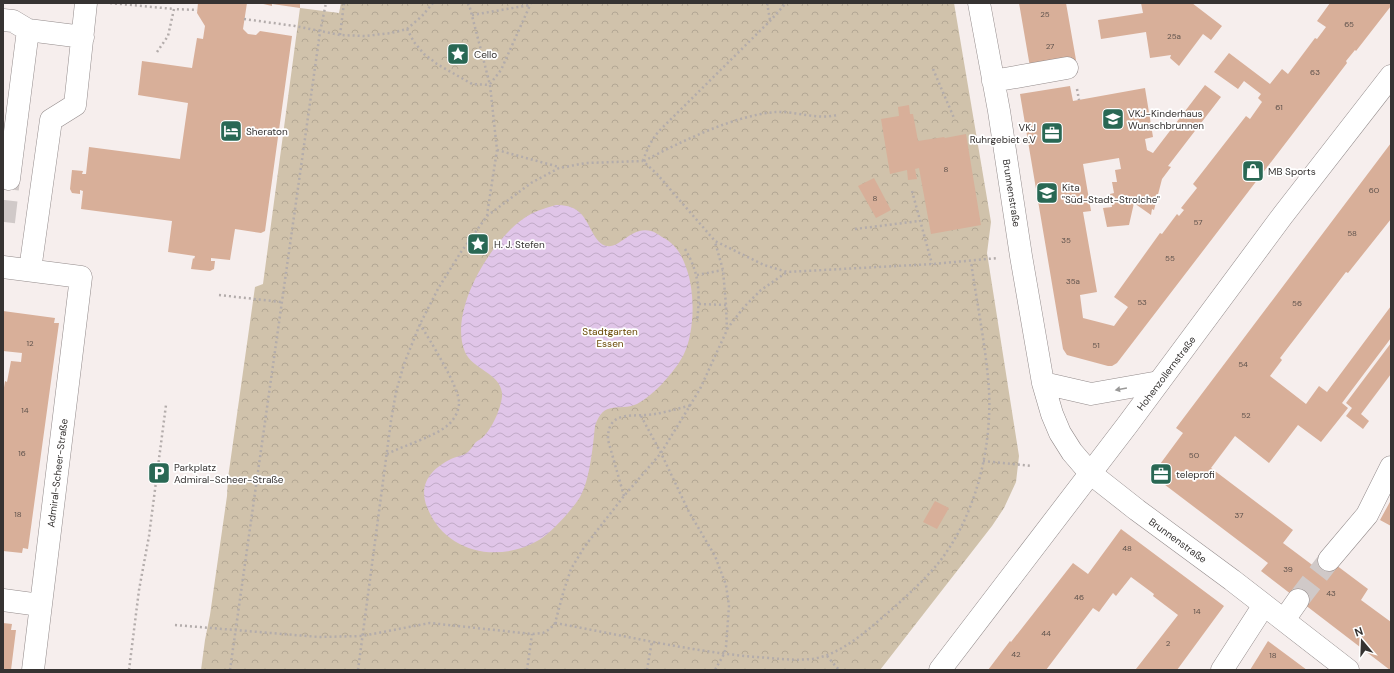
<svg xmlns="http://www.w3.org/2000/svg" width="1394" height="673" font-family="'DM Sans',sans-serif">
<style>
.park{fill:url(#park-crowns)}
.water{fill:url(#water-waves)}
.building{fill:#d8af99}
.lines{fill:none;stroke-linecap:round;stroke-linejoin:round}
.minor-tunnel{stroke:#d0c9c8;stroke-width:22;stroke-dasharray:22 11;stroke-linecap:butt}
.minor-casing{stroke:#938b8b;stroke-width:23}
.major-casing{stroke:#938b8b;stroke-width:23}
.path{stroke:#b3acab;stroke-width:2.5;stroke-dasharray:2 3;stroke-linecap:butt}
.minor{stroke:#fff;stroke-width:22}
.major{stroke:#fff;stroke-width:22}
.oneway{fill:#9a9998}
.labels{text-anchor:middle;stroke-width:3.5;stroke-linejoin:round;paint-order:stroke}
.number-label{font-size:8px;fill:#5e524c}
.poi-label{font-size:10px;fill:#363332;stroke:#fff;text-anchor:start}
.street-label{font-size:10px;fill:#363332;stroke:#fff}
.park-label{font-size:10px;fill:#684804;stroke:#fff}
</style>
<defs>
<pattern id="park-crowns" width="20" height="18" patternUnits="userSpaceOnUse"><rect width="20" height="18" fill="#d0c2ab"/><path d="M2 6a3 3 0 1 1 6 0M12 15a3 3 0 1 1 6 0" fill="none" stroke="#b3a794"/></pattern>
<pattern id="water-waves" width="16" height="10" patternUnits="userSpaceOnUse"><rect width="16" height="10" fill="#e0c5e8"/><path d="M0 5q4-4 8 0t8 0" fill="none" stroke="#c1aac7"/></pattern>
</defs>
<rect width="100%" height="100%" fill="#f6eeed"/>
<path class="park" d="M341,3h613l37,219 -4,31 32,203 -3,26 -12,26 -12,18 -112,144h-679l4,-30 5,-25 17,-119 1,-18 27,-191 8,-3 37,-276 39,5z"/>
<path class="water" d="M556,205c8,0 17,1 23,7 10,7 15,33 28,34 14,2 24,-20 44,-15 4,1 8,4 11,6 14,7 20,18 25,33 8,23 8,63 -4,86 -6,11 -14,20 -22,29 -7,7 -15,14 -24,19 -19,8 -33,-5 -42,22 -2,19 -5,54 -15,71 -8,13 -28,35 -41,43 -41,24 -94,13 -112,-33 -9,-23 4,-38 24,-48 6,-3 13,-3 18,-8 2,-2 4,-5 6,-8 3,-3 7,-4 10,-8 8,-8 18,-31 17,-42 -2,-20 -30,-24 -37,-41 -17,-40 25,-110 58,-133 9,-7 22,-11 33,-14z"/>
<path class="building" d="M198,3h49l-4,26 5,5 8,1 4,-4 32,5 -27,195 -4,2 -26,-4 -5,31 -19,-2v3h4l-1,8 -4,2 -19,-2 2,-11 1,1 1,-3 -27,-4 4,-31 -91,-12 2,-18 -3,-1v4l-8,-1 -2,-4 2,-19 11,1 -1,3h4l3,-27 91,12 8,-56 -50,-8 4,-34 50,7 5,-30 6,1 2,-13 -8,-13z
M259,3h41v5l-28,-4v2z
M1019,3h47l10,57 -46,7z
M1141,3h51l30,23 -11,14 -8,-6 -24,32 -9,-8 1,-3 -21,3 -4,-26 -45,7 -3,-19 45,-7z
M1330,3h61v3l-35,45 -1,-1 -9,11 1,2 -230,300 -5,3h-4l-41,-11 -4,-6 -43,-255 50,-8 3,15 72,-13 8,49 -8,2 2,11 6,3 52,-68 16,12 -53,69 3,1 -9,12 -8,31 -2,-1 -1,6 -17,-12 -5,22 -22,2 -4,-19 9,-1 -2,-13 4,-1 -2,-11h5l-2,-12 6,-1 -2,-11 -36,6 8,47 -8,1 14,80 -17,3 3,23 31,8 14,-19 -14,-10 46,-64 2,1 15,-20 2,2 5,-6 -3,-2 16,-20 -4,-4 53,-68 4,3 12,-17 -4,-4 3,-4 -17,-13 -6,8 -24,-17 15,-19 41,31 12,-15 6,5 27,-36 2,1 9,-12 -9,-6z
M909,105l1,9h3l5,27 26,-4 1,1 21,-4 15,91 -50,9 -12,-66 -4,1 2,10 -9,1 -1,-10 -17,4 -9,-55 18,-3 -1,-9z
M1391,143v76l-43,54 -2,-1 -66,86 2,2 -12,16 36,28 13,-18 8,6 64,-86v32l-49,65 6,5 -27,34 -23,-17 -29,38 -34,-27 -24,32 82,62 -10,13 32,24 9,-11 44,33 -7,11 30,22 -1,48 -129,-99 7,-8 -116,-88 31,-42 -7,-5z
M874,178l17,32 -15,8 -18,-32z
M3,311l52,7 -1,5h5l-31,226 -5,-1 -1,5 -19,-2v-157l2,-13 2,1 4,-21 10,1 1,-9 -19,-2z
M1391,343v31l-30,40 8,7 -6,8 -17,-13 6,-8 -6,-5z
M1391,500v26l-11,-6z
M935,501l14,7 -12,21 -14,-7z
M1121,529l103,77 -47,64 -41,-1 42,-54 -25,-19 1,-2 -23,-17 -15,19 -3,-3 -14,19 -6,-4 -47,62h-58l22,-29 1,1 62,-79 15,11z
M3,623l9,1 -1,6h5l-5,40h-8z
M1268,641l39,29h-57z"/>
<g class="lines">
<path class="minor-tunnel" d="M4,222l5,-43
M1298,600l31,-40"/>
<g class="minor-casing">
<path id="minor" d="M979,3l20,108 22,145 22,127 9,31 8,19 12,19 18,21 47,37 95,70 116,90
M3,20l10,1 15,9 55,7
M993,81l74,-13
M9,179l19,-149
M3,267l78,10 -48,393
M30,270l21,-150 24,-15 11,-102
M1043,383l48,11 68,-12
M1329,560l38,-45 24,-48
M3,600l37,5
M1284,620l14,-20
M1222,670l42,-65"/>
</g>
<g class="major-casing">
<path id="major" d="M940,670l188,-246 155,-209 108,-139"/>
</g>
<path class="path" d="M110,3l64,6
M468,3l2,5 20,77 7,65 -10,65
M767,3l3,17
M472,15l58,-10
M244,19l51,7 45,9 25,1 26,-3 16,-4 15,-13 11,-13
M407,29l7,13 10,12 13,10 35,20 18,1
M340,35l4,-32
M157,52l11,-16 6,-27 23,1
M933,69l21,49
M490,84l11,-14 30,-67
M1077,89l2,11
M497,150l62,17
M643,161c4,-12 8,-20 16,-30l111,-110 16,-18
M644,161c36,-19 91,-46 132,-49 20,-1 41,8 61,3
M912,191l20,73
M855,229l64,-8
M685,249c15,25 15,45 12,73
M697,275l26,-5
M219,295l62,7
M699,304l27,1
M727,329l17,-22 17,-17 26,-18
M641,416l20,37 28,59 26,44 11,29 3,21 -3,41 -2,7 -9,16
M387,454c18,-9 47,-17 61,-29 6,-5 11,-14 11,-22 1,-15 -30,-64 -39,-79
M983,461l49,5
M624,496l-16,-56c-1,-32 27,-22 47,-26 12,-2 25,-6 37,-9
M555,623c67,12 133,28 200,34 19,1 37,4 56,2 29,-3 58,-30 80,-49 16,-14 31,-28 45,-44 39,-47 56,-116 53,-176 -3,-43 -12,-86 -18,-128
M175,625l144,12 43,-1 68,-13 102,11 11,-1 7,-4 5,-6 9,-33 7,-21 14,-23 39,-50 37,-43 39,-64 27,-59 -1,-25 -3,-35 -8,-28
M827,656l12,14
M129,670l10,-80 10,-54 17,-131
M230,670l90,-638 6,-29
M358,670l33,-249 5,-29 8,-28 16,-40 19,-37 22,-35 26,-36 44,-33 28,-15 27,-5 57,-2 14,13 58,67 49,24 23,7 146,-8 65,-6
M527,670l5,-36
M647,670l5,-29"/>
<use href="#minor" class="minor"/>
<use href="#major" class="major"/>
</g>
<defs><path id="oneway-solid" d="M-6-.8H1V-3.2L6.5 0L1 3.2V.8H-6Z"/></defs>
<use class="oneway" href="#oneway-solid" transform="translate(1121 389) rotate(170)"/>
<defs>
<g id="sight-square" transform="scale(1.15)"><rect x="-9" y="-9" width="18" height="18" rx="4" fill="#296854" stroke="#fff"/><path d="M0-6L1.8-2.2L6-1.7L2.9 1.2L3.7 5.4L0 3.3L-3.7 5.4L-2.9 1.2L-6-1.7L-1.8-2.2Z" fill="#fff"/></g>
<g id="school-square" transform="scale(1.15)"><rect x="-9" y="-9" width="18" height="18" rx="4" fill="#296854" stroke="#fff"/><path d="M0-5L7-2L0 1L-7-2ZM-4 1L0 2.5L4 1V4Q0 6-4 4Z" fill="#fff"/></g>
<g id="hotel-square" transform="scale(1.15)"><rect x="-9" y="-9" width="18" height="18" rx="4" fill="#296854" stroke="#fff"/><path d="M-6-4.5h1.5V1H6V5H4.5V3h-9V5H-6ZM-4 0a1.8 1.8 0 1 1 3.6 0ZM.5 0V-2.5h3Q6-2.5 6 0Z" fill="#fff"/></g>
<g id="office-square" transform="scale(1.15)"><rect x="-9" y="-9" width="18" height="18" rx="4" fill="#296854" stroke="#fff"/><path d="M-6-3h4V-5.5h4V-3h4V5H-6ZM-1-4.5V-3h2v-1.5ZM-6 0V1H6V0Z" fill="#fff"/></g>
<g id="shop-square" transform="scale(1.15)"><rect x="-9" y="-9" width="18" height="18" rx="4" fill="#296854" stroke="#fff"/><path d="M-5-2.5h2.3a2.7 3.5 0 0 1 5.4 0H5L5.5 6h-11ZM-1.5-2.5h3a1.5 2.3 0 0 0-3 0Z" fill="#fff"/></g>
<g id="parking-square" transform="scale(1.15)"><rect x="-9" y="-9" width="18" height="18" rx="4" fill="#296854" stroke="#fff"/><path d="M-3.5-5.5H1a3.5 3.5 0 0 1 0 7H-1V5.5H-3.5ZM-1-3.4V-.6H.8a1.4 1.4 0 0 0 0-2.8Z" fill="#fff"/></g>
</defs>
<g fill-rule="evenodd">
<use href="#sight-square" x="458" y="54"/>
<use href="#school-square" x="1113" y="119"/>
<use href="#hotel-square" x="231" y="131"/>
<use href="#office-square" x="1052" y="133"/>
<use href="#shop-square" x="1253" y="171"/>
<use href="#school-square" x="1047" y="193"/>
<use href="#sight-square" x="478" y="244"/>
<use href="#parking-square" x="159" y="473"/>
<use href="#office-square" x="1161" y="474"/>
</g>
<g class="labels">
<g class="number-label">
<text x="1045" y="17">25</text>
<text x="1349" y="27">65</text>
<text x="1174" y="39">25a</text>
<text x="1050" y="49">27</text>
<text x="1315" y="75">63</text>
<text x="1279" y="110">61</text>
<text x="946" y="172">8</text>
<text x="1374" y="193">60</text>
<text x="875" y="201">8</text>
<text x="1198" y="225">57</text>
<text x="1352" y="236">58</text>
<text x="1066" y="243">35</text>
<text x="1170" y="261">55</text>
<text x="1073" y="284">35a</text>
<text x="1142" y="305">53</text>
<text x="1297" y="306">56</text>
<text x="30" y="346">12</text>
<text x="1096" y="348">51</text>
<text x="1243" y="367">54</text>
<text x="25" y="413">14</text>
<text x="1246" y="418">52</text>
<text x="22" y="456">16</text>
<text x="1194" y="458">50</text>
<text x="18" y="517">18</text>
<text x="1239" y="518">37</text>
<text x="1127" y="551">48</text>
<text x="1288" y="572">39</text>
<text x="1331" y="596">43</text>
<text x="1079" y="600">46</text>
<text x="1197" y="614">14</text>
<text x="1046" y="636">44</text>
<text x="1168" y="646">2</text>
<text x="1016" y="657">42</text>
<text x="1273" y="658">18</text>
</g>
<g class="poi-label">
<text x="474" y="58">Cello</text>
<text x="1128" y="117">VKJ-Kinderhaus<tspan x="1128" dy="12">Wunschbrunnen</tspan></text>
<text x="1036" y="131" text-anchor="end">VKJ<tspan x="1036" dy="12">Ruhrgebiet e.V</tspan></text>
<text x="246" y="135">Sheraton</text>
<text x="1268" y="175">MB Sports</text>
<text x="1062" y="191">Kita<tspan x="1062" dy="12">"Süd-Stadt-Strolche"</tspan></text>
<text x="494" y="248">H. J. Stefen</text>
<text x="174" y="471">Parkplatz<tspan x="174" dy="12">Admiral-Scheer-Straße</tspan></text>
<text x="1176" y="478">teleprofi</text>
</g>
<g class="street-label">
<text transform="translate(1012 193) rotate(81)" y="4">Brunnenstraße</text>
<text transform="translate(1166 373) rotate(-53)" y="4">Hohenzollernstraße</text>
<text transform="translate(57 473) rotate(-83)" y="4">Admiral-Scheer-Straße</text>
<text transform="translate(1178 540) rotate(36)" y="4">Brunnenstraße</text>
</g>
<g class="park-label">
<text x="610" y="335">Stadtgarten<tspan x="610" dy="12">Essen</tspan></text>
</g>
</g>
<rect width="1394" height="673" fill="none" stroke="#363332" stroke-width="8"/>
<g transform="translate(1362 641) rotate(341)" stroke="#ffffff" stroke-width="3" paint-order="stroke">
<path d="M0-3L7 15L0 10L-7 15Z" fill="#363332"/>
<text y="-6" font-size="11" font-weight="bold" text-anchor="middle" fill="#363332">N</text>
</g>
</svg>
